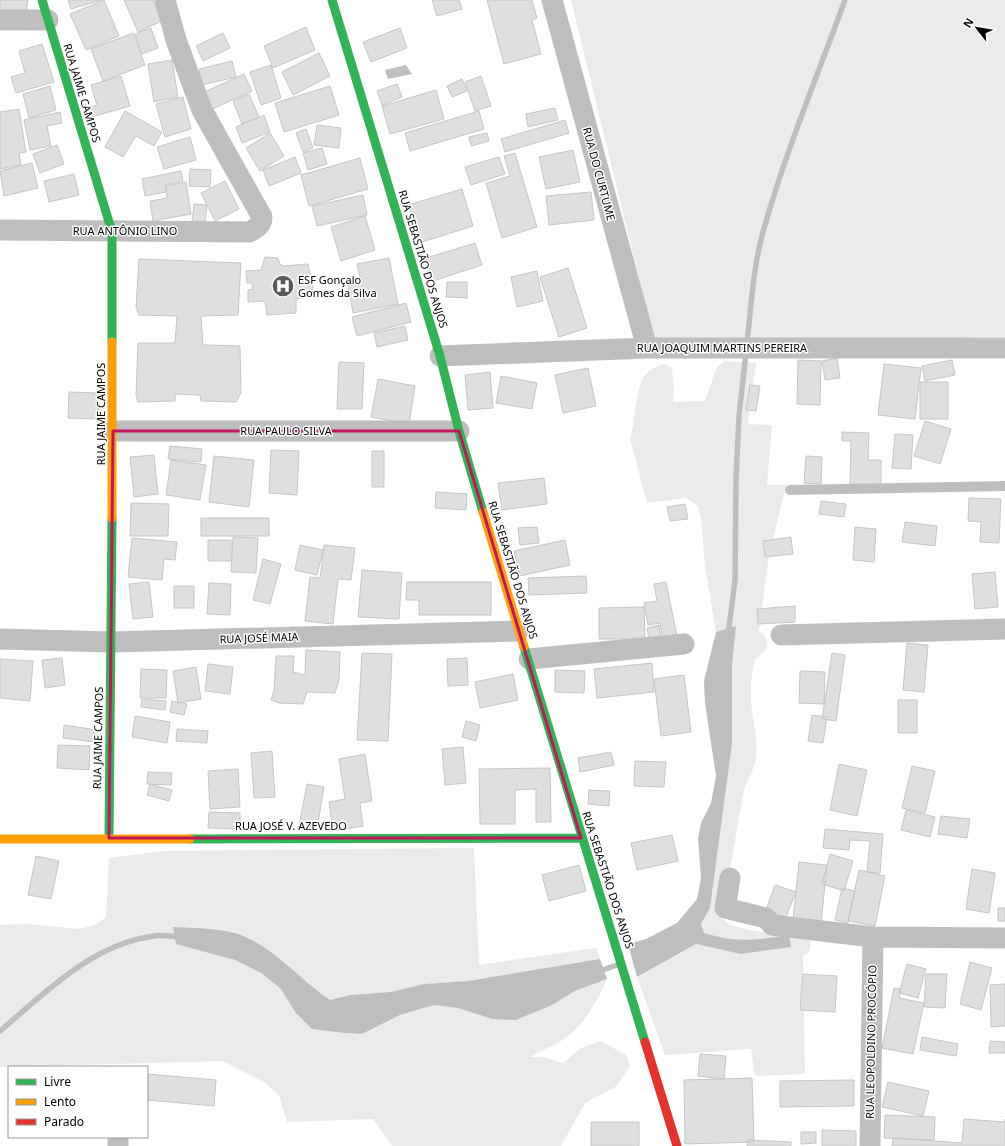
<svg xmlns="http://www.w3.org/2000/svg" width="1005" height="1146" font-family="'Noto Sans',sans-serif">
<style>
.green{fill:#ebebeb}
.water{fill:#bebebe}
.lines{fill:none;stroke-linecap:round;stroke-linejoin:round}
.stream{stroke:#bebebe;stroke-width:5.5}
.building{fill:#dfdfdf;stroke:#c6c6c6}
.lane{stroke:#bebebe;stroke-width:10}
.street{stroke:#bebebe;stroke-width:21}
.fast{stroke:#30b455;stroke-width:9}
.slow{stroke:#ff9f0a;stroke-width:9}
.jam{stroke:#e5322d;stroke-width:9}
.marked{fill:none;stroke:#c2185b;stroke-width:3;stroke-linejoin:round}
.labels{text-anchor:middle;stroke-width:3;stroke-linejoin:round;paint-order:stroke}
.street-label{font-size:11px;fill:#000;stroke:#fff}
.poi-label{font-size:11px;fill:#000;stroke:#fff;text-anchor:start}
</style>
<rect width="100%" height="100%" fill="#fff"/>
<path class="green" d="M571,0h434v337l-351,3z
M725,361l31,2 -8,61 24,1 -5,60h19l-17,70 -9,68 -1,8c14,9 9,21 -4,28 -3,13 -5,28 -4,42 1,19 8,38 5,57 -1,11 -9,21 -12,32 -5,23 -8,48 -13,72 -4,22 -26,35 -7,58 10,12 69,15 86,17 1,9 2,15 -7,18l2,119 -50,2 -4,-27 -86,6 -28,-78 59,-33 45,10 48,-19c-34,5 -51,8 -85,-2l-3,-9 9,-16 22,-164v-77l4,-41 -20,6 -11,-66 -4,-50 -3,-10 -11,-8 -40,5 -17,-65c7,-17 3,-59 22,-69 4,-2 8,-3 12,-5l8,4 2,19 -1,15 32,-1 12,-34z
M474,848l5,117 117,-17 4,11 -132,22 -44,3 -34,8 -40,3 -20,5 -16,-11 -38,-33 -100,-13 59,17 26,13 20,16 14,23 17,17 32,4 18,1 38,-19 34,-10 24,3 34,11 60,-14 23,-14 32,-12c-13,27 -21,45 -46,62 -10,6 -21,10 -31,16h13l20,6 18,-15 20,-7 25,14 4,11 -13,20 -32,17 -24,43h-169l-19,-27 -86,3 -8,-27 -15,-13 -41,-21 -223,6v-142l29,-1 50,5 16,-4 11,-8 3,-59 53,-7z"/>
<path class="water" d="M406,65l6,9 -24,5 -3,-9z
M736,626l-4,41v77l-22,164 -9,16 3,9c34,10 51,7 85,2l2,12 -50,7 -45,-10 -59,33 -9,-33 18,-5 31,-16 20,-24 4,-21 -3,-39 3,-16 10,-20 5,-27 -11,-73 -1,-22 12,-49z
M173,927c20,1 51,1 70,9 33,13 57,44 87,64l20,-5 40,-3 34,-8 44,-3 132,-22 7,20 -32,12 -23,14 -36,15 -24,-1 -34,-11 -24,-3 -34,10 -38,19 -18,-1 -32,-4 -17,-17 -14,-23 -20,-16 -26,-13 -59,-16z"/>
<g class="lines">
<path class="stream" d="M747,344c4,-37 6,-76 16,-112 22,-79 54,-155 82,-232
M728,635l7,-55 1,-101 3,-63 7,-64
M597,972l20,-7
M0,1031c45,-38 92,-87 154,-95 9,-2 19,1 28,1"/>
</g>
<path class="building" d="M0,0h28l-2,13 -26,-3z
M68,0h33l-30,9z
M104,0l15,36 -33,14 -16,-36z
M124,0h29l9,21 -24,11z
M432,0h27l3,9 -25,7z
M487,0h45l5,18 -5,2 9,34 -37,10z
M306,27l9,23 -42,18 -9,-22z
M151,28l7,20 -16,6 -7,-20z
M400,28l7,20 -36,14 -8,-20z
M133,33l12,32 -42,16 -12,-32z
M223,33l7,15 -27,13 -7,-15z
M42,44l12,38 -38,11 -5,-16 14,-4 -6,-22z
M319,53l11,23 -37,19 -11,-23z
M172,60l6,37 -24,5 -6,-38z
M232,61l4,16 -34,8 -3,-16z
M271,65l10,33 -20,7 -11,-33z
M244,74l8,17 -42,19 -8,-17z
M121,76l9,30 -42,12 -3,-9 12,-4 -6,-20z
M481,76l10,30 -16,5 -10,-29z
M462,79l5,12 -15,6 -5,-11z
M397,84l5,13 -20,8 -5,-14z
M50,86l6,24 -27,8 -6,-24z
M330,86l9,29 -55,17 -9,-29z
M436,90l8,29 -54,15 -8,-28z
M249,94l10,23 -17,7 -9,-23z
M183,97l8,32 -26,8 -9,-33z
M555,108l3,12 -30,7 -2,-13z
M19,109l7,43 -7,1 2,12 -21,4v-57z
M125,111l37,21 -8,14 -18,-10 -13,21 -18,-10z
M479,111l5,18 -74,22 -5,-18z
M60,112l2,11 -15,3 4,20 -21,4 -6,-30z
M264,115l6,17 -28,11 -6,-16z
M565,120l4,13 -64,19 -4,-13z
M317,125l24,3 -2,20 -25,-3z
M306,129l7,19 -10,4 -7,-19z
M270,133l14,23 -24,15 -14,-23z
M487,133l2,8 -18,5 -2,-9z
M190,137l6,23 -32,9 -7,-22z
M57,145l7,19 -24,9 -7,-19z
M322,148l5,16 -19,6 -5,-17z
M573,150l7,32 -34,7 -7,-32z
M515,153l22,74 -35,11 -16,-55 24,-7 -6,-20z
M295,157l6,16 -32,13 -6,-16z
M499,157l6,17 -34,11 -6,-18z
M360,158l8,31 -59,17 -8,-31z
M32,163l6,25 -34,8 -4,-25z
M190,169l21,1 -1,17 -21,-1z
M181,171l2,10 -18,4 1,7 -21,4 -3,-17z
M74,174l5,21 -30,7 -5,-21z
M225,181l14,28 -24,12 -14,-28z
M186,182l5,32 -38,7 -3,-20 17,-3 -1,-12z
M462,189l11,37 -54,17 -11,-38z
M591,192l3,28 -45,5 -3,-29z
M363,195l4,20 -50,11 -5,-20z
M194,204l13,1 -2,18 -13,-1z
M365,216l10,34 -34,11 -10,-34z
M475,243l7,22 -49,16 -7,-23z
M265,257l13,1 2,6 3,2 25,-2 3,14h-8l1,5 8,-1 2,14 -18,3v14l-29,2 -2,-14 -17,1v-12l5,-1 -1,-6h-5l-1,-12 15,-1z
M389,258l9,46 -45,9 -6,-34 13,-2 -3,-13z
M139,259l102,4 -3,52 -37,1 2,29 37,1 1,47 -5,9 -35,-1 -1,-6 -25,-1v7l-37,1 -2,-7 2,-52h37l2,-27 -38,-1 -3,-7z
M568,268l19,60 -28,9 -19,-60z
M537,271l6,30 -26,6 -6,-30z
M447,282h20v16l-21,-1z
M406,303l5,19 -54,14 -5,-19z
M405,326l3,14 -31,7 -3,-14z
M837,358l3,20 -15,2 -3,-19z
M798,360l23,1 -1,44 -23,-1z
M952,360l3,15 -30,6 -3,-15z
M339,362l25,1 -2,46h-25z
M884,364l37,4 -6,51 -37,-4z
M588,368l8,38 -33,7 -8,-38z
M490,372l3,36 -25,2 -3,-35z
M501,376l36,7 -5,26 -36,-6z
M378,379l37,7 -6,38 -38,-7z
M920,382h28v37h-28z
M750,385l10,1 -4,25 -10,-1z
M69,392l31,1 -1,26 -31,-1z
M925,421l26,8 -11,35 -26,-8z
M842,432l27,1 -1,27h13v25l-31,-1 1,-43h-9z
M895,434l18,1 -2,34 -19,-1z
M170,446l32,3 -1,13 -33,-3z
M271,450l28,1 -2,44 -28,-2z
M372,451h12v36h-12z
M154,455l4,39 -24,3 -4,-40z
M214,456l40,4 -5,47 -40,-5z
M806,456l16,1 -1,27 -17,-1z
M171,460l35,5 -6,35 -34,-5z
M544,478l3,26 -45,6 -4,-27z
M436,492l31,2 -1,16 -31,-2z
M969,498l32,1 -2,44 -19,-1 1,-20 -13,-1z
M821,501l25,3 -2,13 -25,-3z
M131,503l38,1 -1,32h-38z
M685,504l3,15 -18,2 -3,-14z
M201,518h68v18h-68z
M905,522l32,4 -2,20 -33,-4z
M537,527l2,16 -19,2 -2,-17z
M855,527l21,2 -2,33 -21,-2z
M233,537l25,1 -2,35 -25,-1z
M791,537l2,17 -28,3 -2,-16z
M132,538l45,4 -2,18 -11,-1 -2,21 -34,-3z
M208,540h23v21h-23z
M565,540l5,25 -50,11 -6,-25z
M300,545l23,5 -6,25 -22,-5z
M324,545l31,3 -4,32 -13,-1 -5,45 -28,-3 5,-44 10,1z
M263,559l18,5 -11,40 -17,-4z
M362,570l40,3 -3,46 -41,-2z
M995,572l3,35 -23,2 -3,-35z
M586,576l1,17 -58,2 -1,-17z
M149,582l4,35 -20,2 -4,-35z
M407,582h84v33h-72v-15h-13z
M666,582l11,54 -14,3 -3,-16 -12,2 -4,-22 13,-2 -3,-17z
M209,583l22,1 -1,31 -23,-1z
M174,586h20v22h-20z
M795,606v16l-37,2 -1,-15z
M644,607l1,32h-46v-31z
M659,625l2,13 -12,2 -2,-12z
M907,643l21,2 -4,47 -21,-2z
M306,650l34,2 -1,28 -4,13 -28,-1 -4,12 -24,-1 -8,-3 3,-9 2,-35h18l-1,16 12,3z
M362,653l30,1 -4,87 -31,-1z
M832,653l13,2 -9,66 -14,-2z
M62,658l3,27 -20,3 -3,-28z
M467,658l1,27 -20,1 -1,-27z
M0,659l33,2 -3,40 -30,-3z
M652,663l2,29 -57,6 -3,-29z
M208,664l25,3 -3,27 -25,-3z
M196,667l5,32 -23,4 -5,-32z
M141,669l26,1 -1,28h-26z
M555,670l30,1 -1,22 -29,-1z
M800,671l25,1 -1,32 -25,-1z
M513,674l5,26 -38,8 -5,-26z
M684,675l7,57 -30,4 -7,-57z
M142,699l24,2 -1,9 -24,-3z
M898,700h19v33h-19z
M172,701l15,3 -3,11 -14,-3z
M812,715l15,2 -4,26 -15,-2z
M135,716l35,6 -3,21 -35,-6z
M466,721l14,4 -4,16 -14,-4z
M64,725l33,5 -2,12 -32,-4z
M177,729l31,2 -1,12 -31,-2z
M58,745l32,1 -1,24 -32,-2z
M463,747l3,36 -21,2 -3,-36z
M272,751l3,46 -21,1 -3,-45z
M611,752l3,13 -34,7 -2,-14z
M365,754l7,47 -12,2 3,23 -30,5 -4,-29 16,-3 -6,-40z
M635,761l31,1 -2,25 -30,-1z
M839,764l28,6 -10,46 -27,-6z
M912,766l23,5 -10,42 -23,-5z
M550,768l1,54h-15v-33l-21,1v34h-35l-1,-55z
M238,769l2,38 -30,2 -2,-38z
M148,772l24,1 -1,12 -24,-1z
M150,784l22,6 -3,11 -22,-6z
M307,784l17,3 -7,42 -18,-3z
M589,790l21,1 -1,15 -21,-2z
M906,810l29,7 -5,20 -29,-7z
M209,812l31,1v16l-32,-1z
M941,816l29,3 -3,19 -29,-4z
M825,829l58,5 -3,39 -13,-1 3,-31 -20,-1 -1,10 -26,-2z
M672,835l6,26 -41,9 -6,-27z
M830,854l23,7 -9,30 -22,-7z
M36,856l23,5 -8,38 -23,-4z
M799,862l28,3 -6,58 -28,-3z
M579,865l7,26 -37,10 -7,-26z
M972,869l23,4 -6,40 -23,-4z
M859,870l26,6 -10,50 -27,-5z
M775,885l21,7 -10,25 -20,-7z
M842,888l13,3 -7,32 -13,-3z
M998,908h7v13h-7z
M970,962l22,6 -11,42 -21,-6z
M907,964l19,5 -8,29 -19,-5z
M803,974l34,2 -2,36 -35,-2z
M926,974h21l-2,34 -21,-1z
M1005,984v42l-14,1 -1,-42z
M894,988l7,1 -2,9 25,5 -11,51 -31,-6z
M922,1037l36,7 -2,12 -36,-6z
M990,1041l15,1v11h-16z
M700,1054l26,2 -2,23 -26,-3z
M147,1074l69,6 -2,26 -67,-6z
M752,1078l2,64 -69,2 -1,-64z
M854,1080v26l-74,1v-26z
M888,1082l41,9 -6,25 -41,-9z
M885,1115l50,2 -1,23 -50,-2z
M964,1119l40,3 1,-3v27h-113l1,-8 69,5z
M591,1122h48v24h-48z
M822,1130l34,1v15h-34z
M801,1132h15v11l-15,1z
M748,1140l43,2v4h-44z"/>
<g class="lines">
<path class="lane" d="M790,490l215,-4"/>
<path class="street" d="M552,0l95,348
M0,20h48
M0,230l249,2c8,-4 13,-7 13,-15l-60,-107 -26,-70 -11,-40
M440,356l207,-8h358
M113,431h346
M781,635l224,-6
M0,639l112,3 406,-11
M529,659l155,-15
M730,878l-5,30 41,10 6,7 101,12 132,1
M118,1146v-9
M870,1146l3,-209"/>
<path class="fast" d="M42,0l70,232v110
M332,0l108,356 19,75 24,81
M524,647l121,395
M109,838l3,-320
M190,839l391,-1"/>
<path class="slow" d="M112,342v176
M483,512l41,135
M0,839h190"/>
<path class="jam" d="M645,1042l32,104"/>
</g>
<path class="marked" d="M113,431h346l122,407h-472z"/>
<defs>
<g id="hospital-disc" transform="scale(1.15)"><circle r="9.5" fill="#595959" stroke="#fff"/><path d="M-5-5h3v3.5h4V-5h3V5h-3V1.5h-4V5h-3Z" fill="#fff"/></g>
</defs>
<g fill-rule="evenodd">
<use href="#hospital-disc" x="283" y="286"/>
</g>
<g class="labels">
<g class="street-label">
<text transform="translate(82 93) rotate(73)" y="4">RUA JAIME CAMPOS</text>
<text transform="translate(599 174) rotate(75)" y="4">RUA DO CURTUME</text>
<text x="125" y="235">RUA ANTÔNIO LINO</text>
<text transform="translate(423 259) rotate(73)" y="4">RUA SEBASTIÃO DOS ANJOS</text>
<text x="722" y="352">RUA JOAQUIM MARTINS PEREIRA</text>
<text transform="translate(101 414) rotate(-90)" y="4">RUA JAIME CAMPOS</text>
<text x="286" y="435">RUA PAULO SILVA</text>
<text transform="translate(513 570) rotate(73)" y="4">RUA SEBASTIÃO DOS ANJOS</text>
<text transform="translate(259 638) rotate(-2)" y="4">RUA JOSÉ MAIA</text>
<text transform="translate(98 738) rotate(-89)" y="4">RUA JAIME CAMPOS</text>
<text x="291" y="830">RUA JOSÉ V. AZEVEDO</text>
<text transform="translate(608 880) rotate(72)" y="4">RUA SEBASTIÃO DOS ANJOS</text>
<text transform="translate(871 1042) rotate(-89)" y="4">RUA LEOPOLDINO PROCÓPIO</text>
</g>
<g class="poi-label">
<text x="298" y="284">ESF Gonçalo<tspan x="298" dy="13">Gomes da Silva</tspan></text>
</g>
</g>
<rect x="8" y="1066" width="140" height="72" fill="#ffffff" stroke="#999999"/>
<rect x="16" y="1079" width="20" height="6" fill="#30b455" stroke="#999999"/>
<text x="44" y="1086" font-size="12" fill="#000000">Livre</text>
<rect x="16" y="1099" width="20" height="6" fill="#ff9f0a" stroke="#999999"/>
<text x="44" y="1106" font-size="12" fill="#000000">Lento</text>
<rect x="16" y="1119" width="20" height="6" fill="#e5322d" stroke="#999999"/>
<text x="44" y="1126" font-size="12" fill="#000000">Parado</text>
<g transform="translate(977 28) rotate(301)" stroke="#ffffff" stroke-width="3" paint-order="stroke">
<path d="M0-3L7 15L0 10L-7 15Z" fill="#000000"/>
<text y="-6" font-size="11" font-weight="bold" text-anchor="middle" fill="#000000">N</text>
</g>
</svg>
